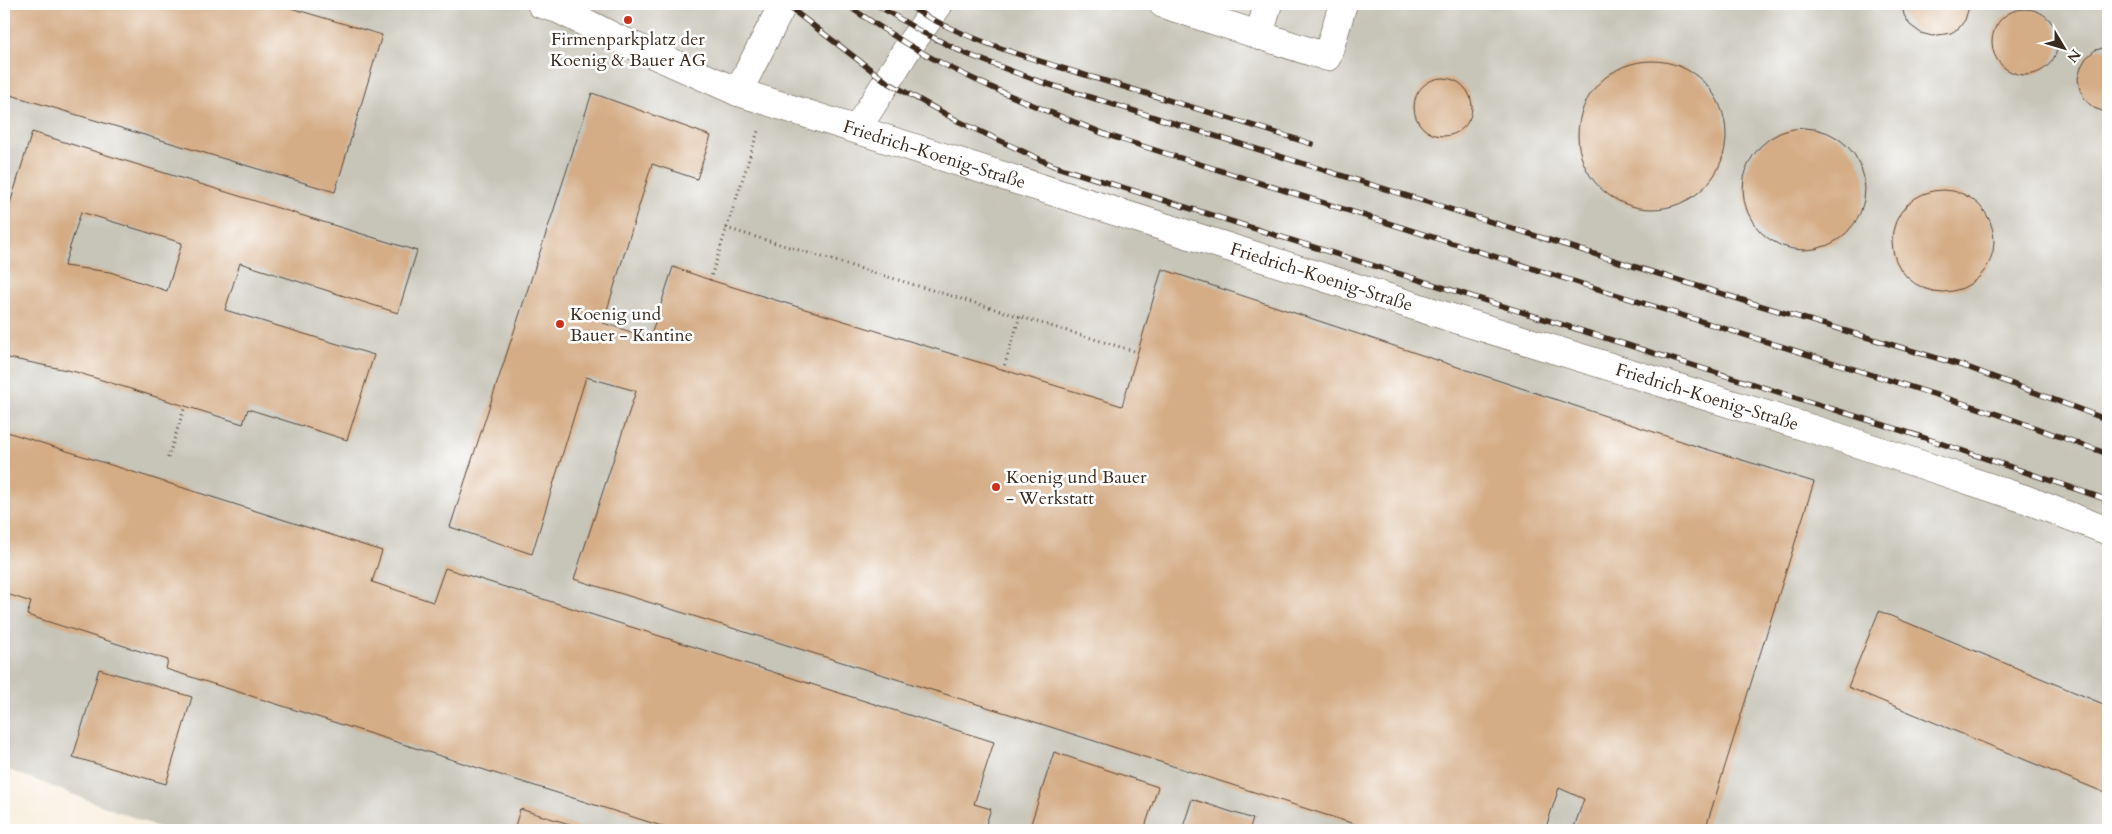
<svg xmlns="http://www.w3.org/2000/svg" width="2112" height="834" font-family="Cardo,serif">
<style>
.industrial{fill:#c7c4b8}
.building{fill:#d4ac85;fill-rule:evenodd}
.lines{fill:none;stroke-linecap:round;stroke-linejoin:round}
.minor-casing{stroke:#57473a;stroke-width:29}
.path{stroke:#57473a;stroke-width:3;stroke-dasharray:1 4;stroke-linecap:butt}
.minor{stroke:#fff;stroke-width:28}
.rail-casing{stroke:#3b2a1e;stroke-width:5.5}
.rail{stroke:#fff;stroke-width:4;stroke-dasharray:11;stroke-linecap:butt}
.poi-dot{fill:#c8321e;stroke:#fff;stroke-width:2}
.labels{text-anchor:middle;stroke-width:5;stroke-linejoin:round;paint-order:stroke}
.poi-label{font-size:18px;fill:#3b2a1e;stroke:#fff;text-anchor:start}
.street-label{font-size:18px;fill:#3b2a1e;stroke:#fff}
</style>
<rect width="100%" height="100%" fill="#fff"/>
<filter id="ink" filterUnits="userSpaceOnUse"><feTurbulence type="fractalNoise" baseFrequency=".02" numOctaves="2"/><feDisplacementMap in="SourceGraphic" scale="10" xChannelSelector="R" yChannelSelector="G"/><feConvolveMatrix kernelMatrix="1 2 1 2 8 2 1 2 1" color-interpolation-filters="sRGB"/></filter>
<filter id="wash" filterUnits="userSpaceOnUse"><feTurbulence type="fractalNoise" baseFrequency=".0096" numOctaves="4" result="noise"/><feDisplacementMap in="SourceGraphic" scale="20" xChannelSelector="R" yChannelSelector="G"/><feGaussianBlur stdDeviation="1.12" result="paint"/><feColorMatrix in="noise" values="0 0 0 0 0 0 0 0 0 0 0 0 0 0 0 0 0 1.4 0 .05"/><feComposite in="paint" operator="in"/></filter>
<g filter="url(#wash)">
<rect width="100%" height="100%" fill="#f7eddb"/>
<path class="industrial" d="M4,4h2104v826h-1942l-162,-62z"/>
<g id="blocks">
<path class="building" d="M4,4h273l105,31 -47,157 -331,-99z
M1902,4h68l-5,16 -6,8 -8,5 -19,3 -11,-3 -11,-8 -6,-10z
M1992 42a33 33 0 1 1 66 0a33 33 0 1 1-66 0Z
M2108,47v66l-14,-5 -9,-8 -5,-10 -2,-11 3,-12 5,-9 9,-8z
M1578 135a74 74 0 1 1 148 0a74 74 0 1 1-148 0Z
M1414 107a29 29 0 1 1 58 0a29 29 0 1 1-58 0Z
M592,93l119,43 -14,43 -45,-15 -49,159 47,15 23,-71 37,13 412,126 40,-137 531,176 121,37 -109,348h-132l11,-31 -25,-11 -14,42h-172l-338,-108 -461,-143 62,-188 -50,-14 -54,177 -82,-27z
M1743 189a61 61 0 1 1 122 0a61 61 0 1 1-122 0Z
M32,132l385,119 -19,62 -158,-50 -15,47 149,45 -27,85 -99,-31 -5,15 -167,-52 -72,-15v-134zM81,212l101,31 -15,48 -57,-19 -46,-6z
M1892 241a51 51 0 1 1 102 0a51 51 0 1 1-102 0Z
M4,431l378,120 -10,31 61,20 12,-34 549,174 -20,62 17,5 -7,21h-310l-508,-161 2,-9 -141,-45 4,-13 -27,-9z
M1879,611l229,95v88l-260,-107z
M99,669l93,28 -26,87 -93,-27z
M1054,752l104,35 -14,43h-115z
M1192,799l61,20 -4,11h-67z
M520,809l69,21h-75z"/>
</g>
</g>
<g filter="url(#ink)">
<use href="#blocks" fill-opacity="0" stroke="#57473a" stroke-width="1"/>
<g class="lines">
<g class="minor-casing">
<g id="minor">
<path id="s1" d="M541,4l17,5 56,28 124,55 730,231 367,113 190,63 83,32"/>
<path d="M1163,4l164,53 16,-53"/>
<path d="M1259,36l9,-32"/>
<path d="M738,92l45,-88"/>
<path d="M857,129l52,-83 30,-42"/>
</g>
</g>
<path class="path" d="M726,228l411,124
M710,280l49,-152
M1003,370l17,-54
M168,458l17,-52"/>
<use href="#minor" class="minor"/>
<g class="rail-casing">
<path id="rail" d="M785,4l102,78 71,39 96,45 865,270 189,64
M845,4c21,14 42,28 64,41 62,37 131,63 198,90l890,279 111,40
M875,4l45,27 44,22 74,28 717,223 212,63 141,53
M905,4c58,36 125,54 190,74 72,22 145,43 217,66"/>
</g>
<use href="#rail" class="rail"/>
</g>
</g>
<g class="poi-dot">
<circle cx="628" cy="20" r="5"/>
<circle cx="560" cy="324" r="5"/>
<circle cx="996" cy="487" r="5"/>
</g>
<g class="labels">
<g class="poi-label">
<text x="628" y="45" text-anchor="middle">Firmenparkplatz der<tspan x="628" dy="21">Koenig &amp; Bauer AG</tspan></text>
<text x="570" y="320">Koenig und<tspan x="570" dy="21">Bauer - Kantine</tspan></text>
<text x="1006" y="483">Koenig und Bauer<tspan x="1006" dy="21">- Werkstatt</tspan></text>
</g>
<g class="street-label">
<text dy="6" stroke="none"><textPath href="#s1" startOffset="422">Friedrich-Koenig-Straße</textPath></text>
<text dy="6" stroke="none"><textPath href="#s1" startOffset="828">Friedrich-Koenig-Straße</textPath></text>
<text dy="6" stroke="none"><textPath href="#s1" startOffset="1232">Friedrich-Koenig-Straße</textPath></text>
</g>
</g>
<rect width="2112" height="834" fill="none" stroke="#fff" stroke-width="20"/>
<g transform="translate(2064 48) rotate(128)" stroke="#ffffff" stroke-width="4" paint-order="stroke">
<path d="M0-4L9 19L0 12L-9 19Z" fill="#3b2a1e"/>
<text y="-8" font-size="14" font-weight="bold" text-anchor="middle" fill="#3b2a1e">N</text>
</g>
</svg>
